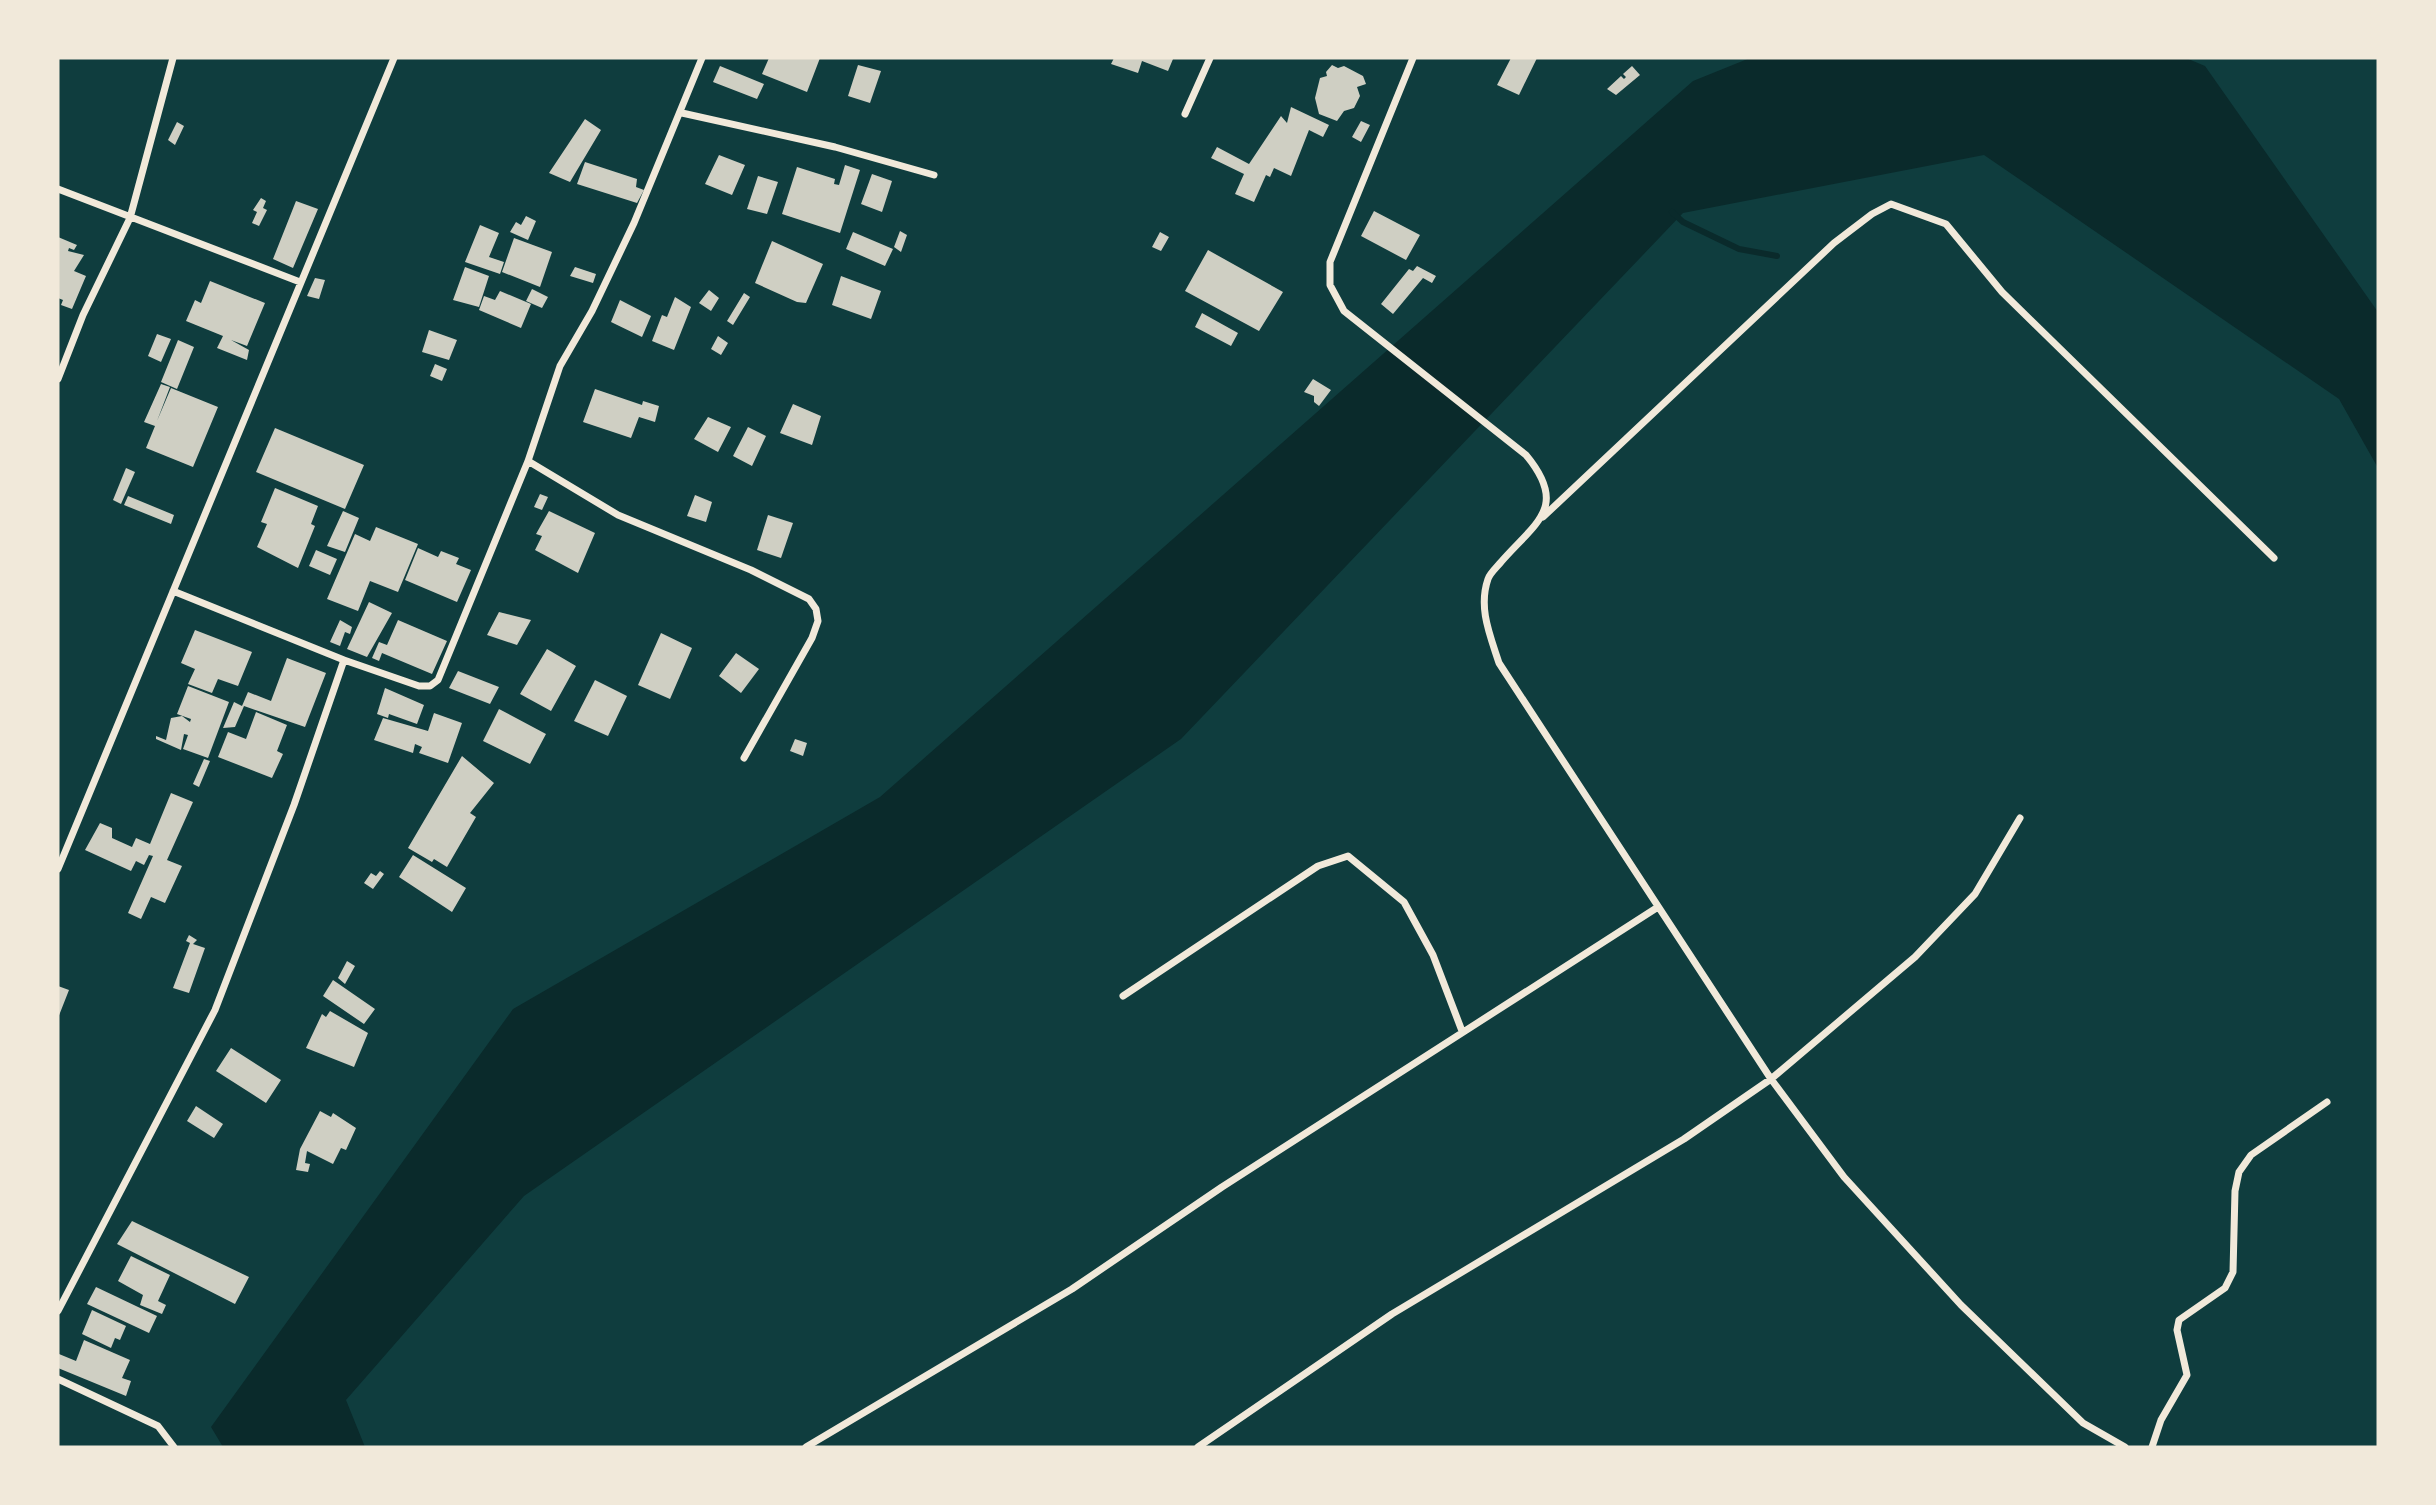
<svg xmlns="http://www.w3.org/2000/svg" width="2436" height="1505" font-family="'Roboto Condensed',sans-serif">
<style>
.water{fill:#0a2a2b}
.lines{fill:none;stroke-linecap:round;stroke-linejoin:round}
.stream{stroke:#0a2a2b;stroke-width:6}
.building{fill:#cfcfc3}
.minor{stroke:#f1e9da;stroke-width:7}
</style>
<rect width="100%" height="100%" fill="#0f3d3e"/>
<path class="water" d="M1750,58h436l19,8 173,246v156l-39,-69 -355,-244 -301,58 -502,526 -657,457 -178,204 19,47h-142l-12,-20 302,-418 367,-212 813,-716z"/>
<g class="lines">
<path class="stream" d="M1672,212l11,10 56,27 38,7"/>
</g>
<path class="building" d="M769,58h51l-13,34 -45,-18z
M1114,58h55l4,1 -5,12 -26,-10 -4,12 -27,-9z
M1511,58h26l-18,37 -22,-10z
M858,65l23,6 -11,32 -22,-7z
M1332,65l6,3 6,-2 19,10 3,8 -9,3 3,9 -6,12 -10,3 -7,10 -18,-7 -4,-16 5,-20 7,-2 -1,-4z
M720,66l44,18 -7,15 -44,-17z
M1632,66l8,9 -24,20 -9,-6 14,-13 3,3 2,-2 -3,-3z
M1291,107l38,18 -6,12 -14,-7 -18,46 -17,-8 -4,9 -4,-2 -12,27 -19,-8 9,-20 -33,-16 6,-11 32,17 32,-48 6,7z
M585,119l16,11 -31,52 -21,-9z
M1361,121l9,4 -9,17 -9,-5z
M177,122l7,4 -9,19 -7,-5z
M719,155l26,10 -13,30 -27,-11z
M585,162l52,17 -1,8 8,3 -7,13 -60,-19z
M845,165l15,5 -20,63 -58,-19 15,-47 38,12 -1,5 5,1z
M872,174l20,7 -10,31 -21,-8z
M758,176l20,6 -11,32 -20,-5z
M261,198l5,3 -3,7 4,2 -8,16 -7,-3 5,-11 -4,-2z
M296,201l22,8 -25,59 -20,-9z
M1374,211l46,24 -14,25 -45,-24z
M526,216l10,5 -8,19 -18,-8 6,-10 5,3z
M480,225l19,8 -10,24 15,5 -4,12 -35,-12z
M900,231l7,4 -6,17 -7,-5z
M853,232l40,17 -8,17 -39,-17z
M1160,232l9,5 -8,14 -9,-4z
M58,237l19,8 -3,5 -5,-2 -1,3 16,4 -10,16 12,5 -14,33 -11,-4 2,-5 -5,-2z
M514,238l38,14 -12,35 -38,-15z
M772,241l51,23 -17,39 -9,-1 -42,-19z
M1208,250l75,42 -24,39 -74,-40z
M1417,266l19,10 -4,7 -9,-5 -30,36 -12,-10 28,-35 4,2z
M465,267l24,9 -10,31 -26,-7z
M575,267l21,7 -3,9 -23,-7z
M841,276l40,15 -10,28 -39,-14z
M315,278l10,2 -6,19 -12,-3z
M210,281l55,22 -18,43 -16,-6 18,10 -2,10 -30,-12 6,-12 -37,-15 9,-21 6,3z
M532,289l16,8 -6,11 -16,-7z
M709,290l10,8 -8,13 -12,-8z
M500,291l31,13 -10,24 -42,-18 5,-14 11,4z
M744,293l6,4 -17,28 -6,-4z
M675,297l16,10 -17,43 -22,-9 10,-26 5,2z
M620,300l31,16 -9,21 -31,-15z
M1202,313l36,20 -7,13 -36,-19z
M429,330l28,10 -8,20 -27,-8z
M157,334l14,5 -10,23 -13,-6z
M718,336l10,7 -7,12 -10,-6z
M178,340l16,7 -17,42 -16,-7z
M435,364l12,5 -5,12 -12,-5z
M1313,379l18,11 -12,16 -5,-4v-6l-10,-4z
M161,384l9,3 -13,34 14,-33 47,19 -25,60 -47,-19 9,-22 -11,-4z
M595,389l47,16 1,-4 16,5 -4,16 -16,-5 -8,21 -48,-16z
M793,404l28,12 -9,29 -32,-12z
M708,417l23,10 -13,25 -24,-13z
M748,427l18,9 -14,30 -19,-10z
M275,428l89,37 -19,44 -89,-37z
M126,468l9,4 -14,32 -8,-4z
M275,488l43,18 -7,18 4,2 -17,42 -41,-21 10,-23 -6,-2z
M540,494l8,3 -6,13 -8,-3z
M695,495l17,7 -6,20 -19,-6z
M128,496l46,19 -3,9 -47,-19z
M343,511l16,7 -14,34 -18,-6z
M549,511l46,22 -17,40 -43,-23 7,-14 -6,-2z
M768,515l25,8 -12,35 -24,-8z
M376,527l42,17 -20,48 -28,-11 -12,30 -31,-12 28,-65 15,7z
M418,548l20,9 3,-6 18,7 -3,6 15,6 -14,32 -52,-22z
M316,550l21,9 -7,16 -21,-9z
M369,602l23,11 -25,44 -20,-8z
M499,612l32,8 -14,25 -30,-10z
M340,620l12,7 -2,7 -5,-2 -5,14 -10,-4z
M398,620l49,21 -15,33 -50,-21 -3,8 -7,-3 7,-16 8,3z
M195,630l57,22 -14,34 -20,-7 -6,14 -24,-9 7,-15 -14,-6z
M661,633l31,15 -22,51 -32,-14z
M547,649l29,17 -25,45 -31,-17z
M736,653l23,16 -18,24 -22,-17z
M287,658l39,15 -21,54 -61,-21 -9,21 -12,1 11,-26 8,4 6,-14 23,9z
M458,671l41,16 -9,17 -41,-16z
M595,680l32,16 -19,40 -34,-15z
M188,686l41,16 -21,56 -25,-9 5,-14 -4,-1 -3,16 -25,-11v-3l10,4 5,-22 11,-2 8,6 1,-3 -14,-5z
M385,688l39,17 -7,19 -28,-10 -1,4 -11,-4z
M499,709l47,25 -16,30 -47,-23z
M256,712l31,13 -10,26 6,3 -11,24 -54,-21 10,-25 18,7z
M434,713l28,10 -14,40 -29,-10 3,-6 -7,-3 -2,9 -39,-13 9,-22 45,13z
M795,739l12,4 -4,13 -13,-5z
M462,756l32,27 -24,30 6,4 -29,50 -13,-8 -2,3 -24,-14z
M204,759l6,2 -11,26 -6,-3z
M171,793l22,9 -26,58 15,6 -17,37 -14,-6 -10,22 -13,-6 25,-57 -4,-1 -5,10 -8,-4 -5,10 -46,-21 15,-27 12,5v10l20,9 4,-9 14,6z
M413,855l53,33 -14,24 -53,-35z
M380,871l4,3 -11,15 -9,-6 7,-10 5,3z
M189,935l8,5 -4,4 12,4 -16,45 -16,-5 17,-45 -4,-2z
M347,961l8,5 -10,18 -7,-6z
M333,980l42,29 -11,15 -41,-28z
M58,986l11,4 -11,28z
M330,1011l38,22 -14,34 -48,-19 16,-34 4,3z
M231,1048l50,32 -15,23 -50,-32z
M196,1106l27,18 -9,14 -27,-17z
M320,1111l11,6 2,-4 23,15 -10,22 -5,-2 -8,16 -26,-13 -2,12 5,1 -2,8 -12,-2 4,-21z
M132,1221l117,56 -14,27 -118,-60z
M131,1256l39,19 -12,26 8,4 -4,9 -22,-9 3,-10 -25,-14z
M96,1287l61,29 -8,17 -62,-29z
M92,1310l34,16 -6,14 -5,-2 -4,10 -29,-14z
M84,1340l46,20 -8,18 9,3 -5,15 -68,-28 1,-14 17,7z"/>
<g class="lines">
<path class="minor" d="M1413,58l-83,204v23l14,26 182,144c43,52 10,67 -25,107 -4,5 -11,11 -13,17 -10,29 2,56 11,84l272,416 73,98 117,128 122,118 42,24
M682,113l153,34 99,28
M1185,114l25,-56
M58,189l242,93
M58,379l25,-64 47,-97 43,-160
M528,461l90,54 133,55 58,29 7,10 2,12 -6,17 -68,120
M1543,517l291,-274 38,-29 19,-10 55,20 56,68 272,266
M344,660l75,26h11l8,-6 90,-219 32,-95 32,-55 42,-88 68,-165
M58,869l336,-811
M1123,996l195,-130 30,-10 56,46 29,53 29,76
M58,1311l157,-301 79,-205 50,-145 -171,-69
M58,1379l100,47 16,21
M806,1447l266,-158 150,-102 436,-280
M1198,1447l194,-133 292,-175 87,-60 144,-122 60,-63 45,-76
M2152,1447l9,-27 26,-45 -10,-45 2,-10 46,-32 8,-16 2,-81 4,-19 12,-17 76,-53"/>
</g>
<rect width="2436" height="1505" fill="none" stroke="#f1e9da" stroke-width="119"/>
</svg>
